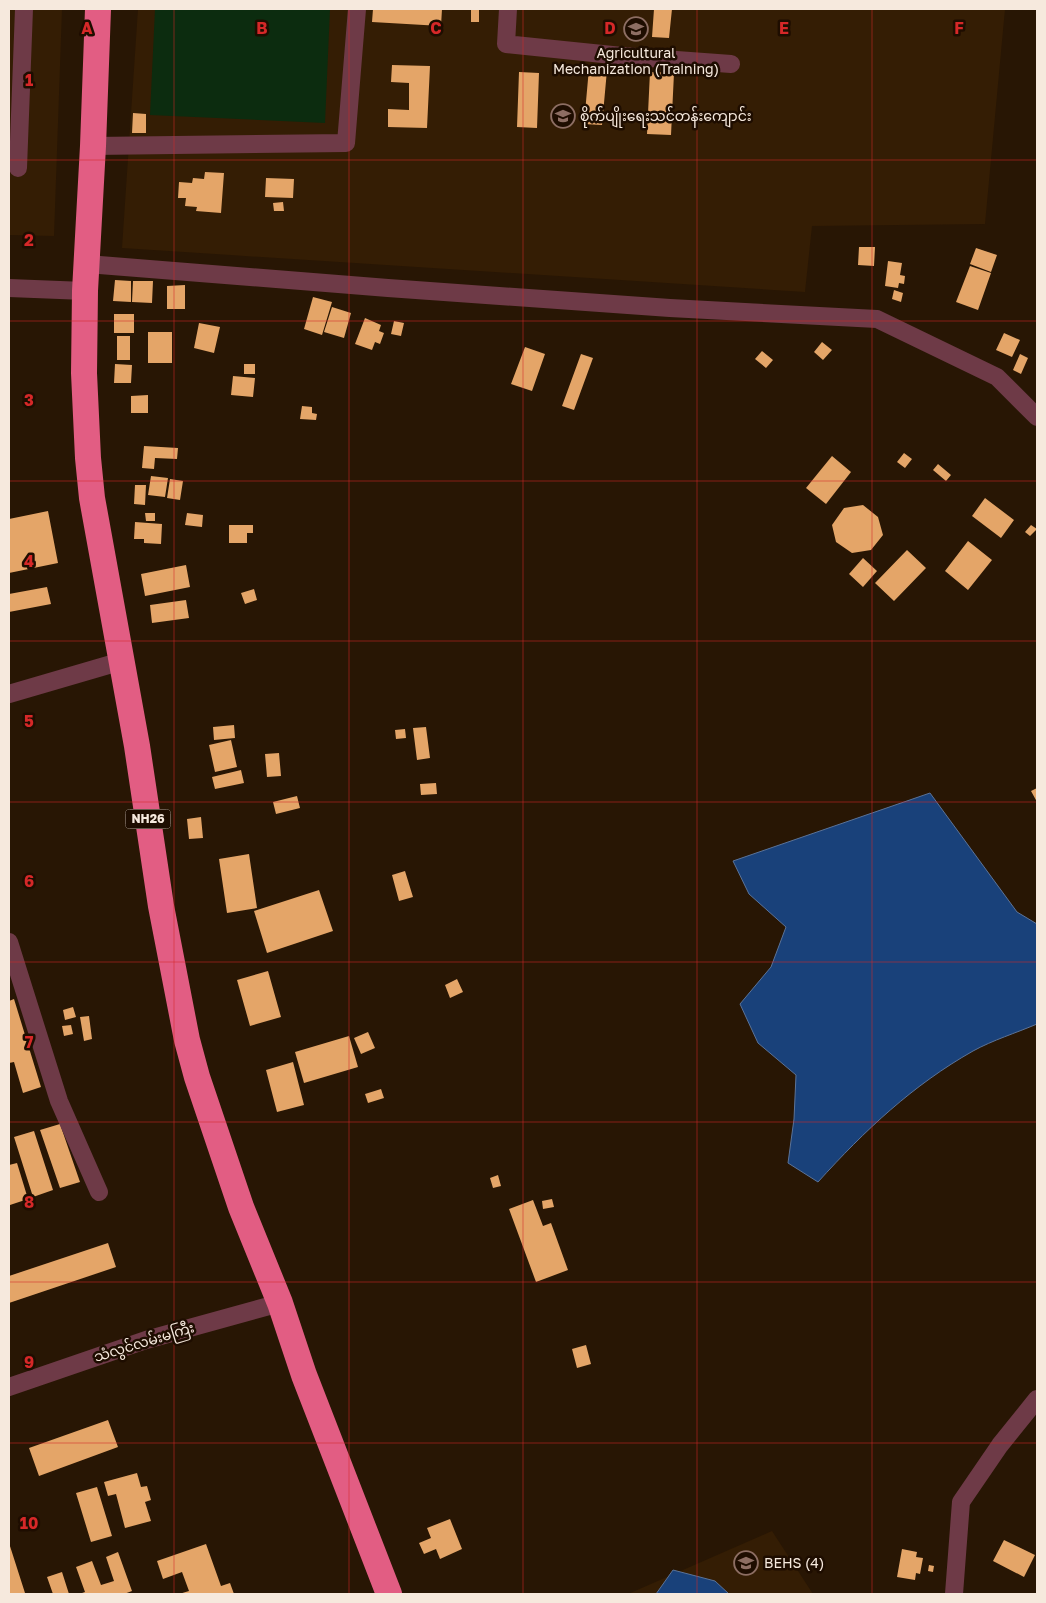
<svg xmlns="http://www.w3.org/2000/svg" width="1046" height="1603" font-family="'Golos Text','Noto Sans Myanmar',sans-serif">
<style>
.built{fill:#341d04}
.green{fill:#0c2c0f}
.water{fill:#19417a;stroke:#5b7398}
.building{fill:#e4a568}
.lines{fill:none;stroke-linecap:round;stroke-linejoin:round}
.minor{stroke:#6e3a47;stroke-width:18}
.highway{stroke:#e25d83;stroke-width:26}
.grid{fill:none;stroke:#d62828;stroke-width:1;stroke-opacity:0.55}
.labels{text-anchor:middle;stroke-width:5;stroke-linejoin:round;paint-order:stroke}
.shield{fill:#1e0d00;stroke:#b5a79b;stroke-width:1}
.shield-label{font-size:12px;font-weight:bold;fill:#f6e9dd}
.poi-label{font-size:14px;fill:#f6e9dd;stroke:#1e0d00;text-anchor:start}
.street-label{font-size:14px;fill:#f6e9dd;stroke:#1e0d00}
.grid-label{font-size:16px;text-anchor:middle;font-weight:bold;fill:#d62828;stroke:#1e0d00;stroke-width:5;stroke-linejoin:round;paint-order:stroke}
</style>
<rect width="100%" height="100%" fill="#281604"/>
<path class="built" d="M9,9h53l-8,227 -45,-1z
M138,9h867l-20,215 -173,2 -7,66 -683,-44z
M772,1531l41,63h-185z"/>
<path class="green" d="M155,9h175l-5,114 -175,-8z"/>
<path class="water" d="M930,793l87,119 20,12v100c-21,9 -44,16 -64,27 -60,34 -108,79 -155,131l-30,-19 6,-44 2,-44 -38,-32 -18,-39 31,-37 15,-40 -37,-33 -16,-33z
M673,1570l42,11 14,13h-73z"/>
<path class="building" d="M373,9h69l-1,17 -69,-4z
M471,9h8v13h-8z
M654,9h18l-3,29 -17,-1z
M392,65l38,1 -3,62 -39,-1v-18l21,1v-27l-18,-1z
M589,68l18,2 -5,55 -18,-1z
M519,72l20,1 -2,55 -20,-1z
M650,72l24,1 -3,62 -24,-1z
M133,113l13,1v19h-14z
M205,172l19,1 -3,40 -25,-2 1,-4 -12,-1 1,-8h-8l1,-16 13,1 1,-5 11,1z
M266,178l28,1 -1,19 -28,-1z
M283,202l1,9h-10l-1,-8z
M859,247h16l-1,19 -16,-1z
M976,248l21,7 -6,17 -21,-8z
M888,261l14,2 -2,12 5,1 -1,8 -5,-1 -1,5 -13,-2z
M970,266l21,7 -13,37 -22,-8z
M115,280l16,1v21l-18,-1z
M133,281h20l-1,22 -20,-1z
M185,285v24h-18v-23z
M894,290l9,3 -2,9 -9,-3z
M313,297l19,5 -10,33 -18,-6z
M332,307l19,6 -7,25 -20,-6z
M114,314h20v19h-20z
M365,318l16,7 -2,6 5,2 -4,11 -5,-2 -3,8 -17,-6z
M394,321l10,2 -3,13 -10,-2z
M199,323l21,4 -6,26 -20,-5z
M148,332h24v31h-24z
M1004,333l16,7 -8,17 -16,-7z
M117,336h13v24h-13z
M822,342l10,8 -9,10 -9,-8z
M525,347l20,7 -13,37 -21,-7z
M762,351l11,9 -7,8 -11,-9z
M581,354l12,4 -19,52 -12,-4z
M1020,354l8,4 -7,16 -8,-4z
M115,364l17,1 -1,18h-17z
M244,364h11v10h-11z
M233,376l22,2 -2,19 -22,-2z
M148,395v18h-17v-17z
M302,406l10,1v6l5,1 -1,6 -16,-1z
M144,446l34,2 -1,11 -22,-1 -1,11 -12,-1z
M904,453l8,6 -7,9 -8,-6z
M832,456l19,16 -25,32 -20,-16z
M938,464l13,11 -5,6 -13,-11z
M151,476l17,2 -3,19 -17,-2z
M170,479l13,2 -3,19 -13,-2z
M135,485h11l-1,20 -11,-1z
M985,498l29,22 -13,18 -29,-22z
M863,505l15,12 5,18 -12,15 -19,3 -16,-11 -4,-17 12,-17z
M48,511l10,52 -49,10v-54z
M145,513h10v8h-9z
M187,513l16,2 -1,12 -17,-2z
M135,522l27,2 -1,20 -17,-1v-4h-10z
M229,525h24v8h-6v10h-18z
M1031,525l6,4 -7,7 -5,-4z
M968,541l24,19 -24,30 -23,-19z
M907,550l19,18 -32,33 -19,-18z
M863,558l14,13 -14,16 -14,-13z
M186,565l4,22 -45,9 -4,-22z
M47,587l4,17 -42,8v-18z
M254,589l3,11 -12,4 -4,-11z
M186,600l3,18 -37,5 -2,-18z
M234,725l1,13 -21,2 -1,-13z
M426,727l4,31 -13,2 -4,-32z
M405,729l1,9 -10,1 -1,-9z
M231,740l6,27 -22,5 -6,-27z
M279,753l2,23 -14,1 -2,-23z
M241,770l3,13 -29,6 -3,-12z
M436,783l1,11 -16,1 -1,-11z
M1037,788v14l-6,-11z
M297,796l3,12 -24,6 -3,-12z
M201,817l2,21 -14,1 -2,-20z
M249,854l8,54 -30,5 -8,-54z
M405,871l8,26 -14,4 -7,-26z
M319,890l14,41 -66,22 -13,-42z
M268,971l13,46 -31,9 -13,-46z
M457,979l6,13 -13,6 -5,-13z
M14,999l27,88 -18,6 -9,-31 -5,1v-62z
M73,1007l3,10 -11,3 -2,-10z
M89,1016l3,23 -8,2 -4,-24z
M71,1025l2,9 -9,2 -2,-10z
M368,1032l7,16 -14,6 -7,-16z
M349,1036l9,31 -54,16 -9,-31z
M293,1062l11,43 -27,7 -11,-42z
M381,1089l3,9 -16,5 -3,-9z
M60,1124l20,58 -20,6 -20,-58z
M34,1131l19,59 -20,7 -19,-60z
M17,1163l11,36 -18,6 -1,-40z
M498,1175l3,11 -8,2 -3,-10z
M552,1199l2,8 -11,2 -1,-8z
M533,1200l10,26 8,-3 17,47 -32,12 -27,-73z
M108,1243l8,24 -107,36v-27z
M586,1345l5,19 -14,4 -5,-19z
M108,1420l10,27 -79,29 -10,-28z
M137,1473l4,14 6,-1 4,14 -6,2 6,19 -26,7 -9,-34 -8,2 -4,-14z
M97,1487l15,49 -21,6 -15,-49z
M450,1519l12,30 -22,10 -4,-10 -12,5 -5,-11 12,-5 -4,-10z
M1004,1540l31,15 -11,22 -31,-16z
M9,1543l16,50 -4,1h-12z
M206,1544l15,42 9,-3 4,11h-55l10,-3 -7,-19 -19,7 -6,-18z
M902,1549l15,3 -1,5 7,1 -3,16 -4,-1 -1,7 -18,-3z
M118,1552l14,39 -8,3h-45l6,-2 -9,-25 16,-6 9,24 13,-4 -8,-24z
M929,1565l5,1 -1,6 -5,-1z
M62,1572l7,22h-16l-6,-17z"/>
<g class="lines">
<path class="minor" d="M508,9l-2,35 116,12 109,8
M93,146l253,-3 11,-134
M18,168l6,-159
M87,264l301,24 282,20 207,11 120,58 40,40
M9,288l76,3
M9,694l113,-33
M9,942l50,159 40,91
M9,1387l137,-47 134,-37
M954,1594l7,-92 39,-57 37,-46"/>
<path class="highway" d="M98,9l-5,137 -8,145 -1,82 4,85 4,40 45,248 24,160 26,134 10,37 44,130 39,96 24,72 85,219"/>
</g>
<path class="grid" d="M174,9v1585M349,9v1585M523,9v1585M697,9v1585M872,9v1585M9,160h1028M9,321h1028M9,481h1028M9,641h1028M9,802h1028M9,962h1028M9,1122h1028M9,1282h1028M9,1443h1028"/>
<defs>
<g id="school-ring" transform="scale(1.25)"><circle r="9.5" fill="#1e0d00" stroke="#8d6e63" stroke-width="1.5"/><path d="M0-5L7-2L0 1L-7-2ZM-4 1L0 2.5L4 1V4Q0 6-4 4Z" fill="#8d6e63"/></g>
</defs>
<g fill-rule="evenodd">
<use href="#school-ring" x="636" y="29"/>
<use href="#school-ring" x="563" y="116"/>
<use href="#school-ring" x="746" y="1563"/>
</g>
<g class="labels">
<rect class="shield" x="125.5" y="809.5" width="45" height="19" rx="4"/>
<g class="shield-label">
<text x="148" y="823">NH26</text>
</g>
<g class="poi-label">
<text x="636" y="58" text-anchor="middle">Agricultural<tspan x="636" dy="16">Mechanization (Training)</tspan></text>
<text x="580" y="121">စိုက်ပျိုးရေးသင်တန်းကျောင်း</text>
<text x="764" y="1568">BEHS (4)</text>
</g>
<g class="street-label">
<text transform="translate(144 1342) rotate(-17)" y="5">သံလွင်လမ်းမကြီး</text>
</g>
</g>
<g class="grid-label">
<text x="87" y="34">A</text>
<text x="262" y="34">B</text>
<text x="436" y="34">C</text>
<text x="610" y="34">D</text>
<text x="784" y="34">E</text>
<text x="959" y="34">F</text>
<text x="29" y="86">1</text>
<text x="29" y="246">2</text>
<text x="29" y="406">3</text>
<text x="29" y="567">4</text>
<text x="29" y="727">5</text>
<text x="29" y="887">6</text>
<text x="29" y="1048">7</text>
<text x="29" y="1208">8</text>
<text x="29" y="1368">9</text>
<text x="29" y="1529">10</text>
</g>
<rect width="1046" height="1603" fill="none" stroke="#f6e9dd" stroke-width="20"/>
</svg>
